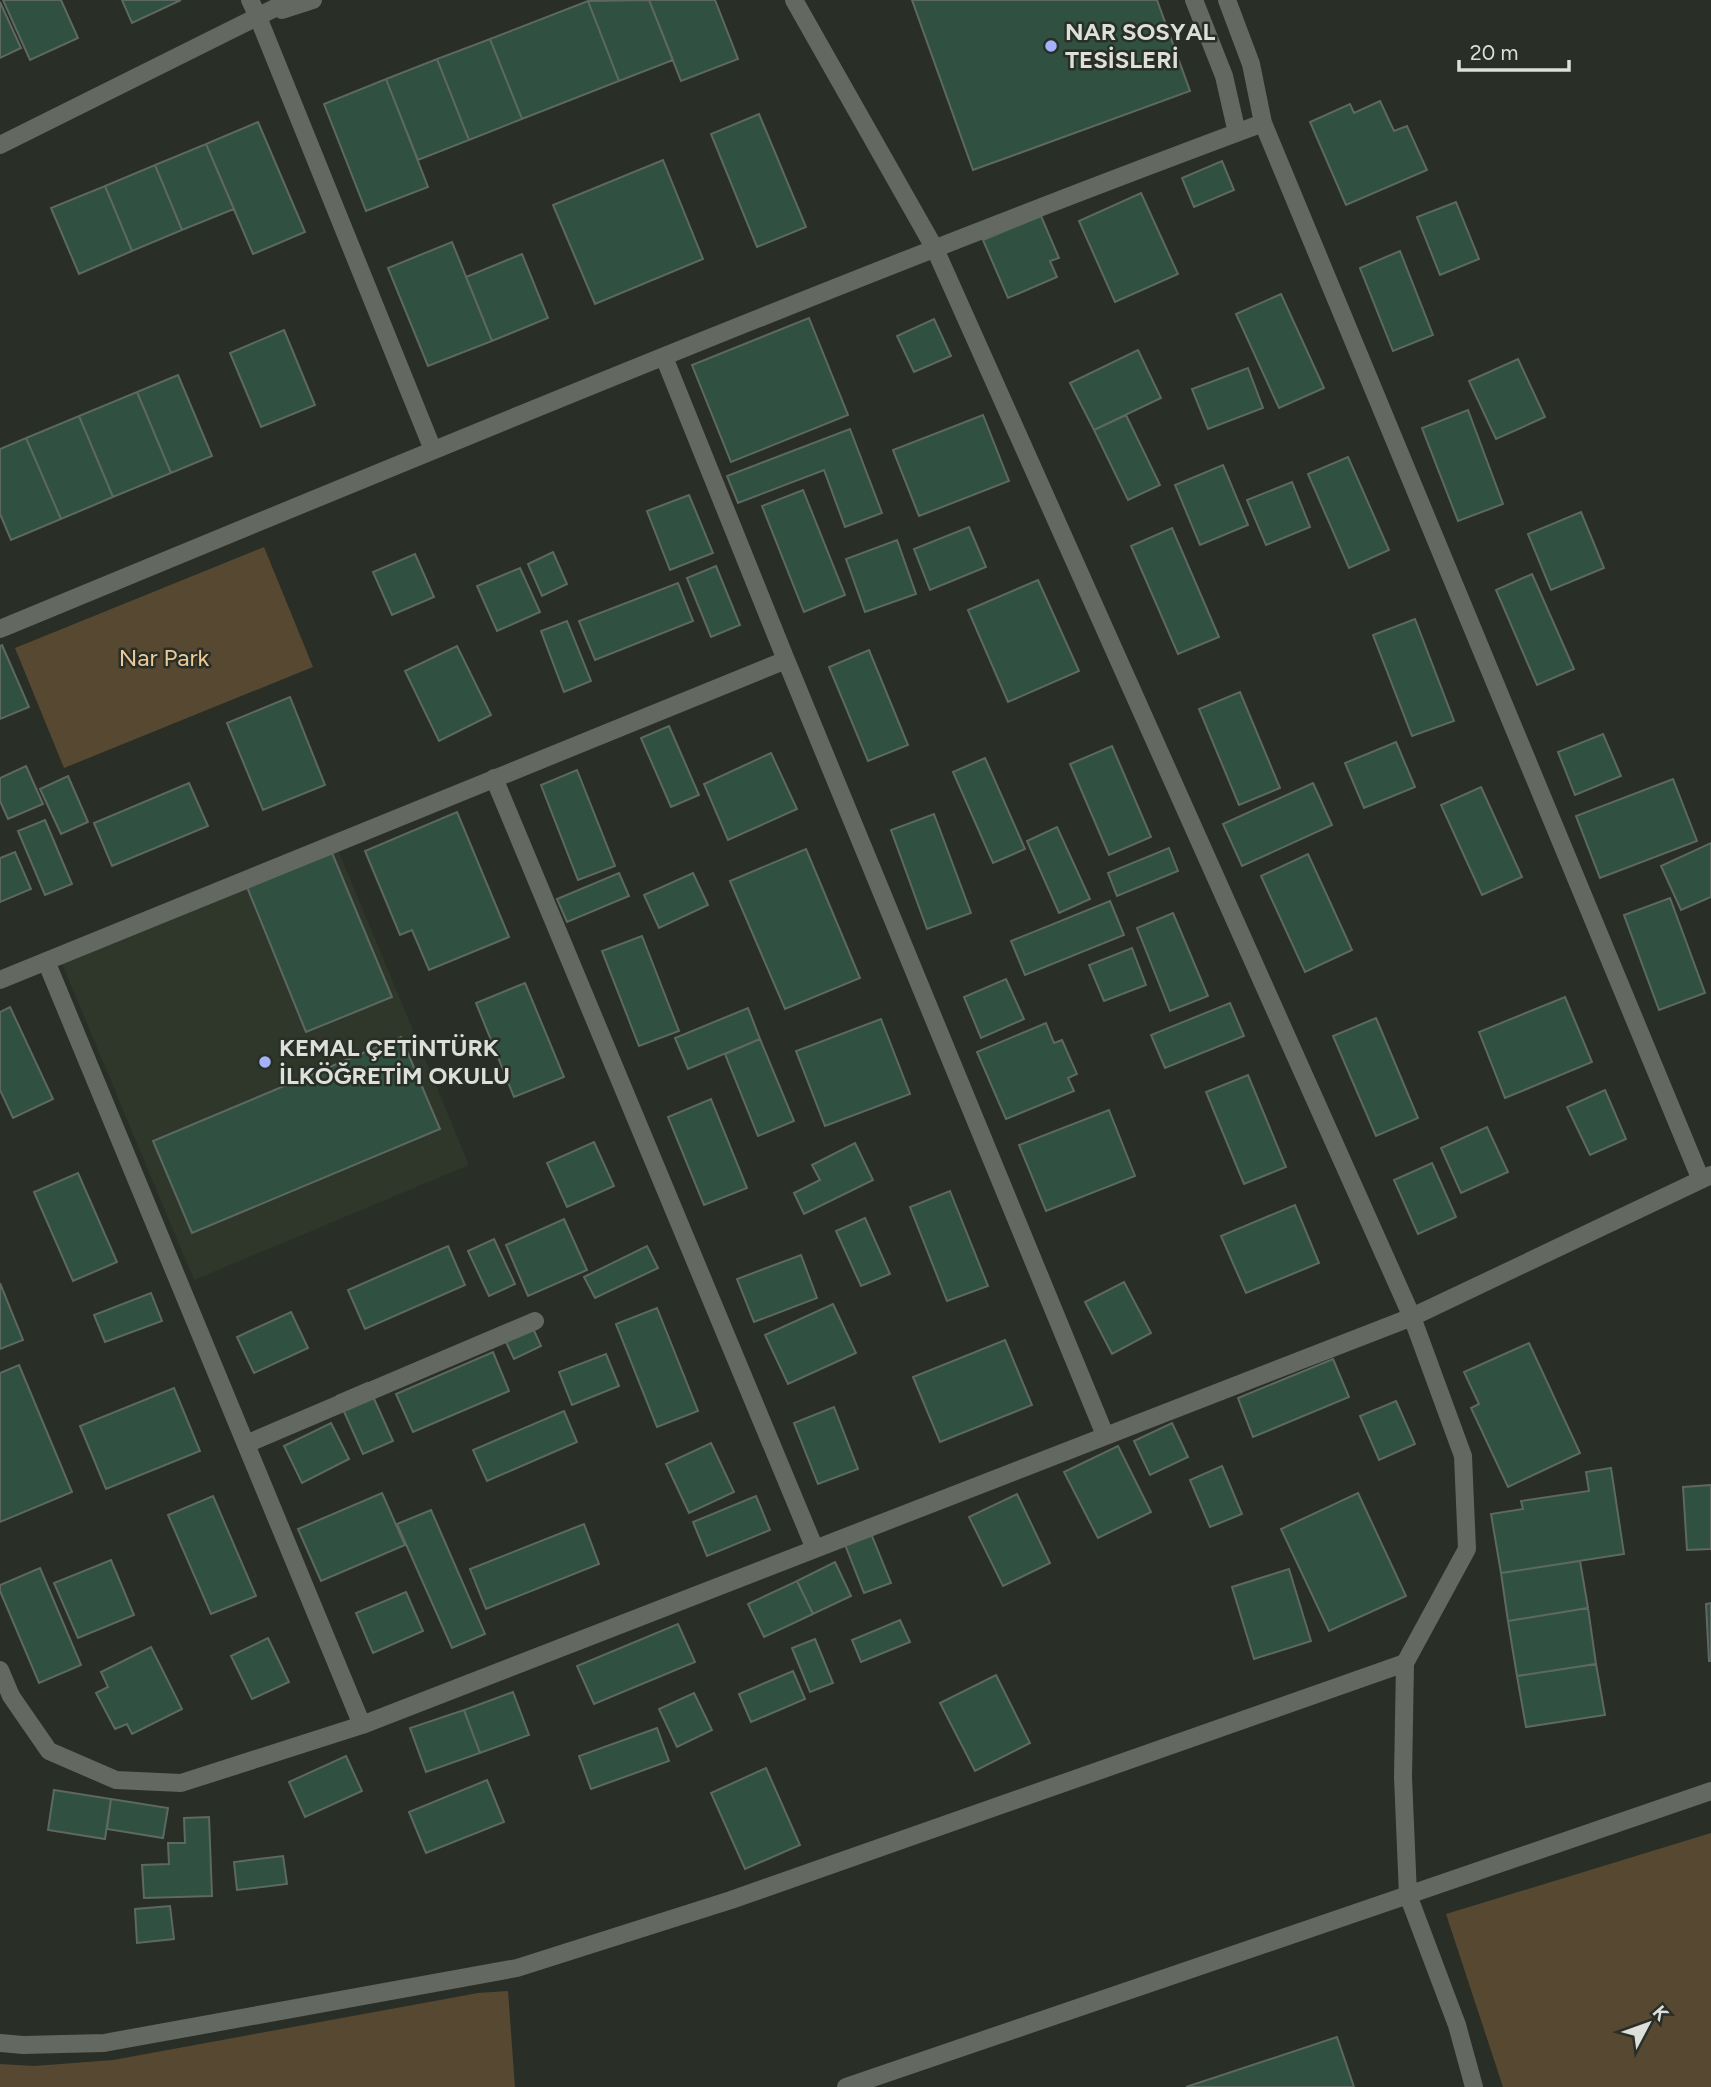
<svg xmlns="http://www.w3.org/2000/svg" width="1711" height="2087" font-family="Figtree,sans-serif">
<style>
.built{fill:#2f372a}
.green{fill:#574832}
.building{fill:#305141;stroke:#5e6862;stroke-width:2}
.lines{fill:none;stroke-linecap:round;stroke-linejoin:round}
.minor{stroke:#636960;stroke-width:18}
.poi-dot{fill:#a2b2fd;stroke:#292e26;stroke-width:2.5}
.labels{text-anchor:middle;stroke-width:5;stroke-linejoin:round;paint-order:stroke}
.poi-label{font-size:24px;font-weight:bold;fill:#dcdfda;stroke:#292e26;text-anchor:start}
.park-label{font-size:24px;fill:#edca96;stroke:#292e26}
</style>
<rect width="100%" height="100%" fill="#292e26"/>
<path class="built" d="M336,845l133,320 -275,115 -134,-321z"/>
<path class="green" d="M264,547l49,120 -249,101 -49,-120z
M1711,1833v254h-208l-57,-173z
M508,1991l7,96h-515v-23l34,2 79,-6 365,-67z"/>
<path class="building" d="M3,0h58l17,38 -48,22z
M122,0h59l-49,23z
M649,0h66l23,59 -57,22z
M649,0l24,60 -54,21 -31,-80z
M912,0h245l33,91 -217,79z
M588,1l31,80 -97,38 -32,-80z
M0,2l21,46 -21,10z
M490,39l32,80 -53,21 -32,-81z
M437,59l32,81 -51,20 -32,-81z
M386,79l42,108 -62,24 -42,-107z
M1380,101l14,30 13,-5 20,44 -81,35 -36,-83 40,-18 4,9z
M759,114l47,113 -49,20 -46,-113z
M258,122l47,110 -52,22 -47,-110z
M206,144l28,65 -52,21 -27,-65z
M663,160l40,99 -108,45 -42,-99z
M1222,161l12,29 -40,17 -12,-29z
M155,165l27,65 -50,21 -27,-65z
M105,186l27,65 -53,23 -28,-66z
M1141,193l37,81 -63,28 -36,-81z
M1456,202l23,57 -39,16 -23,-58z
M1041,216l18,42 -9,3 7,16 -49,21 -25,-58z
M452,242l40,99 -64,25 -40,-98z
M1400,251l33,84 -40,16 -33,-83z
M522,254l26,64 -56,23 -26,-64z
M1281,294l43,94 -45,20 -43,-94z
M809,318l39,97 -117,47 -39,-97z
M934,319l17,37 -37,16 -17,-36z
M284,330l31,75 -54,22 -31,-74z
M1138,350l23,48 -67,32 -24,-47z
M1518,359l27,58 -49,22 -27,-58z
M1248,368l15,40 -55,21 -16,-40z
M178,375l34,81 -41,17 -34,-81z
M137,392l34,81 -58,24 -34,-81z
M1468,410l35,94 -45,17 -36,-93z
M983,415l26,66 -90,35 -26,-66z
M1126,415l34,70 -32,15 -34,-70z
M79,416l34,81 -52,22 -35,-81z
M850,429l32,84 -37,14 -21,-57 -86,33 -11,-27z
M26,438l35,81 -50,21 -11,-26v-65z
M1348,457l41,93 -40,18 -41,-94z
M1223,465l25,60 -48,20 -25,-60z
M1292,482l18,45 -44,18 -19,-45z
M803,490l42,105 -41,17 -42,-106z
M689,495l24,58 -43,17 -23,-59z
M1581,512l23,56 -53,22 -23,-56z
M969,527l17,40 -56,23 -16,-41z
M1172,528l47,109 -41,17 -47,-108z
M897,540l19,54 -51,18 -19,-53z
M553,552l14,32 -25,12 -14,-32z
M415,554l19,43 -42,18 -19,-43z
M716,566l24,59 -29,12 -24,-59z
M520,568l20,44 -43,19 -20,-45z
M1532,574l42,95 -37,16 -41,-95z
M1038,580l41,91 -71,31 -40,-92z
M678,583l15,38 -98,39 -16,-39z
M1415,619l39,102 -42,15 -39,-101z
M567,621l24,60 -27,11 -23,-61z
M2,645l27,62 -29,12v-73z
M457,646l34,69 -52,26 -34,-70z
M869,650l39,95 -40,16 -39,-94z
M1240,692l40,96 -41,17 -40,-96z
M290,697l35,88 -62,25 -36,-87z
M669,726l30,69 -28,12 -30,-69z
M1603,734l18,42 -46,19 -17,-43z
M1396,742l19,45 -51,21 -19,-45z
M1112,746l39,91 -42,18 -39,-91z
M771,753l26,56 -69,31 -24,-56z
M985,758l40,91 -32,14 -40,-91z
M26,766l17,38 -35,15 -8,-18v-23z
M577,770l38,96 -37,14 -37,-95z
M68,776l20,46 -27,12 -21,-45z
M1673,779l24,62 -97,37 -24,-62z
M189,783l19,43 -96,40 -18,-43z
M1313,783l19,42 -90,41 -19,-42z
M1481,787l41,90 -40,18 -41,-90z
M457,812l52,125 -80,33 -17,-40 -12,5 -35,-84z
M934,814l37,99 -44,16 -36,-99z
M45,820l27,64 -27,11 -27,-64z
M1057,827l33,72 -31,14 -32,-72z
M1711,843v54l-30,13 -20,-44z
M1169,848l9,23 -61,25 -9,-23z
M806,849l54,129 -75,31 -55,-128z
M15,852l16,37 -31,13v-44z
M332,853l60,144 -86,35 -59,-145z
M1308,854l44,96 -47,22 -44,-96z
M619,873l10,23 -62,26 -10,-23z
M693,873l15,32 -49,23 -15,-33z
M1670,898l35,95 -46,17 -35,-95z
M1110,901l14,34 -99,40 -14,-34z
M1173,913l35,83 -38,15 -33,-83z
M642,936l37,95 -40,15 -37,-95z
M1132,948l14,37 -42,16 -15,-36z
M1006,979l18,40 -43,19 -17,-41z
M525,983l39,94 -50,20 -38,-94z
M1565,997l27,65 -87,36 -26,-66z
M1230,1003l14,33 -79,32 -14,-33z
M10,1007l43,92 -40,19 -13,-28v-78z
M748,1008l12,31 -72,30 -13,-31z
M1376,1018l42,100 -42,18 -43,-100z
M881,1019l29,75 -85,32 -29,-75z
M1046,1023l8,20 8,-3 15,34 -9,4 6,13 -68,28 -29,-67z
M401,1037l39,92 -248,104 -39,-92z
M760,1039l34,82 -36,15 -33,-82z
M1248,1075l38,92 -42,17 -38,-92z
M1605,1090l21,49 -36,16 -23,-48z
M711,1099l36,89 -43,17 -36,-88z
M1109,1110l26,66 -89,35 -27,-66z
M1487,1127l21,45 -47,21 -20,-45z
M594,1142l20,44 -47,21 -20,-44z
M855,1143l18,37 -69,34 -10,-21 26,-13 -8,-15z
M1432,1163l24,54 -38,17 -24,-54z
M78,1173l39,89 -44,19 -39,-89z
M950,1191l38,95 -41,15 -37,-94z
M1295,1205l24,58 -73,30 -25,-57z
M865,1218l25,56 -29,12 -25,-55z
M564,1219l23,51 -59,26 -22,-51z
M494,1239l21,45 -26,12 -21,-45z
M448,1246l17,39 -100,44 -17,-39z
M647,1246l11,22 -63,30 -11,-21z
M801,1255l16,43 -63,24 -17,-43z
M1124,1282l27,51 -39,21 -27,-52z
M0,1283l23,57 -23,9z
M151,1293l11,28 -57,21 -11,-27z
M833,1304l23,49 -68,31 -23,-49z
M657,1308l41,103 -41,16 -41,-103z
M291,1312l17,36 -54,25 -17,-36z
M528,1317l13,29 -27,13 -14,-30z
M1005,1340l27,65 -92,37 -27,-65z
M1529,1343l51,110 -72,34 -37,-79 8,-4 -15,-32z
M493,1352l16,39 -96,41 -17,-38z
M606,1354l13,32 -47,19 -13,-33z
M1333,1359l16,38 -96,40 -15,-39z
M19,1365l53,127 -72,30v-149z
M367,1383l26,58 -30,13 -26,-58z
M174,1388l26,63 -94,38 -26,-63z
M1396,1401l19,43 -36,16 -19,-44z
M834,1407l24,62 -40,15 -24,-61z
M564,1411l13,31 -90,39 -14,-31z
M331,1423l18,36 -47,24 -18,-37z
M1172,1423l16,34 -38,18 -16,-34z
M711,1443l23,49 -45,21 -23,-49z
M1118,1446l33,66 -53,26 -34,-66z
M1222,1466l20,48 -32,13 -20,-47z
M1611,1468l13,86 -123,19 -10,-59 32,-5 -2,-8 68,-10 -3,-19z
M1711,1485v64l-24,1 -4,-63z
M382,1493l23,52 -84,36 -23,-52z
M1358,1493l48,103 -77,35 -48,-102z
M1017,1494l33,69 -47,23 -34,-69z
M213,1496l43,100 -45,18 -43,-99z
M756,1496l14,34 -63,26 -14,-34z
M431,1510l54,124 -33,14 -55,-124z
M584,1524l15,40 -113,45 -16,-40z
M870,1531l21,52 -27,10 -20,-51z
M111,1560l23,55 -56,23 -24,-55z
M1580,1561l8,47 -80,13 -7,-48z
M835,1562l16,34 -38,18 -16,-33z
M40,1568l41,97 -42,18 -39,-92v-6z
M1289,1569l22,72 -57,18 -22,-72z
M797,1581l16,33 -49,23 -16,-33z
M406,1592l17,39 -50,22 -17,-40z
M1711,1603v58h-2l-3,-57z
M1588,1608l8,56 -79,12 -9,-55z
M900,1620l10,22 -49,20 -9,-22z
M678,1624l17,38 -101,42 -17,-38z
M268,1638l21,44 -37,17 -21,-43z
M815,1639l18,44 -23,9 -18,-44z
M151,1647l31,62 -50,25 -5,-10 -12,5 -19,-36 12,-6 -7,-15z
M1596,1664l9,51 -79,12 -9,-51z
M793,1671l12,28 -54,23 -12,-28z
M996,1675l34,68 -55,28 -35,-68z
M513,1692l16,43 -49,18 -16,-43z
M694,1693l18,37 -35,17 -18,-38z
M464,1710l16,43 -54,19 -16,-44z
M657,1728l12,33 -78,28 -12,-33z
M346,1756l16,35 -57,26 -16,-35z
M766,1768l34,77 -55,24 -34,-76z
M487,1780l17,42 -78,31 -17,-41z
M54,1790l57,9 -6,40 -57,-9z
M111,1799l57,9 -5,30 -56,-9z
M209,1817l3,79 -68,2 -2,-33 27,-1 -1,-21h17l-1,-25z
M283,1856l4,28 -50,6 -3,-28z
M170,1906l4,33 -37,4 -2,-34z
M1337,2037l17,50h-168z"/>
<g class="lines">
<path class="minor" d="M250,0l8,17 175,433
M794,0l141,249 477,1068 51,139 4,93 -62,114 -2,114 5,118 -562,192
M1194,0l30,76 13,57
M1227,0l24,64 12,59
M282,10l31,-10
M0,145l291,-145
M664,357l122,303
M0,629c419,-173 838,-348 1263,-506l438,1057
M494,778l321,771
M46,961l316,764
M0,980l786,-320 319,775
M246,1444l289,-123
M0,1670l11,26 38,55 67,29 65,3 181,-58 1050,-408 299,-142
M0,2043l23,2 81,-2 413,-75 214,-68 674,-237
M1474,2087l-17,-62 -49,-130 303,-104"/>
</g>
<g class="poi-dot">
<circle cx="1051" cy="46" r="7"/>
<circle cx="265" cy="1062" r="7"/>
</g>
<g class="labels">
<g class="poi-label">
<text x="1065" y="40">NAR SOSYAL<tspan x="1065" dy="28">TESİSLERİ</tspan></text>
<text x="279" y="1056">KEMAL ÇETİNTÜRK<tspan x="279" dy="28">İLKÖĞRETİM OKULU</tspan></text>
</g>
<g class="park-label">
<text x="164" y="666">Nar Park</text>
</g>
</g>
<g transform="translate(1648 2024) rotate(49)" stroke="#292e26" stroke-width="5" paint-order="stroke">
<path d="M0-5L12 26L0 18L-12 26Z" fill="#dcdfda"/>
<text y="-10" font-size="19" font-weight="bold" text-anchor="middle" fill="#dcdfda">K</text>
</g>
<path d="M1459 60v10h110v-10" fill="none" stroke="#dcdfda" stroke-width="3.5"/>
<text x="1470" y="60" font-size="21" fill="#dcdfda" stroke="#292e26" stroke-width="5" paint-order="stroke">20 m</text>
</svg>
